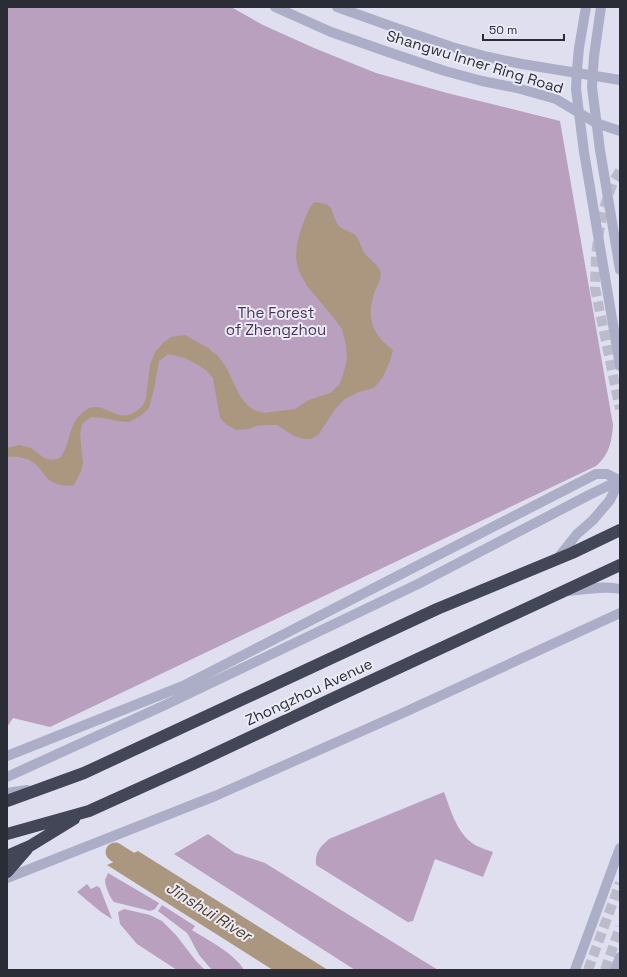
<svg xmlns="http://www.w3.org/2000/svg" width="627" height="977" font-family="'Space Grotesk',sans-serif">
<style>
.green{fill:#b8a0be}
.water{fill:#ab9680}
.lines{fill:none;stroke-linecap:round;stroke-linejoin:round}
.river{stroke:#ab9680;stroke-width:19}
.minor-tunnel{stroke:#bbbbcb;stroke-width:10;stroke-dasharray:10 5;stroke-linecap:butt}
.minor{stroke:#acaec7;stroke-width:10}
.highway{stroke:#424656;stroke-width:12}
.labels{text-anchor:middle;stroke-width:4;stroke-linejoin:round;paint-order:stroke}
.street-label{font-size:15px;fill:#2a2d36;stroke:#ebebf8}
.park-label{font-size:15px;fill:#4c3052;stroke:#ebebf8}
.water-label{font-size:16px;font-style:italic;fill:#533d23;stroke:#ebebf8}
</style>
<rect width="100%" height="100%" fill="#dfdff0"/>
<path class="green" d="M7,7h224l32,18 51,23 62,25 71,20 113,28 53,304c-1,16 -4,30 -17,41l-546,261 -37,-9 -6,9z
M444,792c7,19 13,42 31,53 6,3 12,5 18,7l-10,25 -48,-18 -22,62 -5,1 -2,-1 -90,-56c-1,-13 4,-18 13,-26z
M208,834l27,19 30,10 173,107h-83l-181,-116z
M108,873l51,30 -4,6 -5,2 -36,-9c-4,-4 -9,-16 -9,-22 1,-2 2,-5 3,-7z
M87,884l4,5 6,-3 3,2 12,31 -11,-7 -24,-20z
M162,905l33,21 -3,4c17,11 42,23 52,40h-32l-13,-15 -9,-17 -3,-5 -29,-22z
M124,909l26,6 12,6 14,14 20,26 9,9h-28l-40,-26 -17,-20 -2,-12z"/>
<path class="water" d="M314,202c6,1 13,1 17,6 1,2 1,4 2,6 1,3 3,8 5,11 5,6 14,6 18,11 5,6 5,14 10,19 4,4 13,11 14,16 2,7 -2,13 -5,20 -9,25 -4,43 18,59l-3,11 -7,16 -9,11 -15,4 -14,7 -9,9 -18,27 -7,4h-7l-10,-3 -17,-11h-10l-10,1 -9,3 -12,1 -9,-5 -7,-7 -7,-40 -6,-7 -7,-5 -15,-8 -17,-4 -9,7 -5,28 -5,19 -7,7 -13,7 -12,-1 -14,-3 -12,-1 -9,7 -2,10 3,29 -2,8 -7,14c-8,2 -18,0 -25,-5 -5,-5 -9,-12 -15,-17 -8,-6 -17,-7 -27,-6v-9l12,-3 12,3 13,10 8,2 8,-2c12,-15 7,-36 26,-48 18,-12 31,17 52,0 4,-3 7,-7 8,-12l4,-33 5,-13 8,-9 8,-6 14,-2 23,13 10,8 8,11 14,29 7,9 7,5 10,3 31,-4 14,-9 21,-7 9,-8 4,-10 4,-15 -1,-15 -4,-16 -9,-12 -26,-31 -9,-17 -2,-11 1,-14 4,-15 8,-20z
M138,851l190,119h-55l-166,-105z"/>
<g class="lines">
<path class="river" d="M115,852l30,19"/>
<path class="minor-tunnel" d="M620,171l-7,11 -9,26 -5,24 -3,24 -1,32 25,121
M588,970l32,-87
M605,970l15,-43"/>
<path class="minor" d="M275,7l56,25 57,20 57,19 37,10 35,7 39,11 40,24 24,8
M337,7l59,21 56,19 36,10 34,7 98,16
M586,7l-7,41 -2,21 -1,20 8,63 36,214
M601,7l-7,49 -2,31 8,63 20,120
M558,558l19,-24 16,-14 17,-20 10,-21
M568,591c17,-1 35,-6 52,-2
M7,756l176,-70 413,-212h11l13,7
M7,777l158,-72 253,-121 171,-89 31,-15
M7,793l20,-3
M7,878l208,-82 190,-84 215,-99
M575,970l45,-122
M615,970l5,-13"/>
<path class="highway" d="M7,801l77,-28 353,-164 135,-56 48,-23
M7,834l82,-23 104,-47 145,-68 282,-131
M7,856l23,-10 44,-27
M7,872l20,-23"/>
</g>
<g class="labels">
<g class="street-label">
<text transform="translate(475 62) rotate(17)" y="5">Shangwu Inner Ring Road</text>
<text transform="translate(309 692) rotate(-25)" y="5">Zhongzhou Avenue</text>
</g>
<g class="park-label">
<text x="276" y="318">The Forest<tspan x="276" dy="17">of Zhengzhou</tspan></text>
</g>
<g class="water-label">
<text transform="translate(209 911) rotate(32)" y="6">Jinshui River</text>
</g>
</g>
<rect width="627" height="977" fill="none" stroke="#2a2d36" stroke-width="16"/>
<path d="M483 34v6h81v-6" fill="none" stroke="#2a2d36" stroke-width="2"/>
<text x="489" y="34" font-size="12" fill="#2a2d36" stroke="#ebebf8" stroke-width="3" paint-order="stroke">50 m</text>
</svg>
